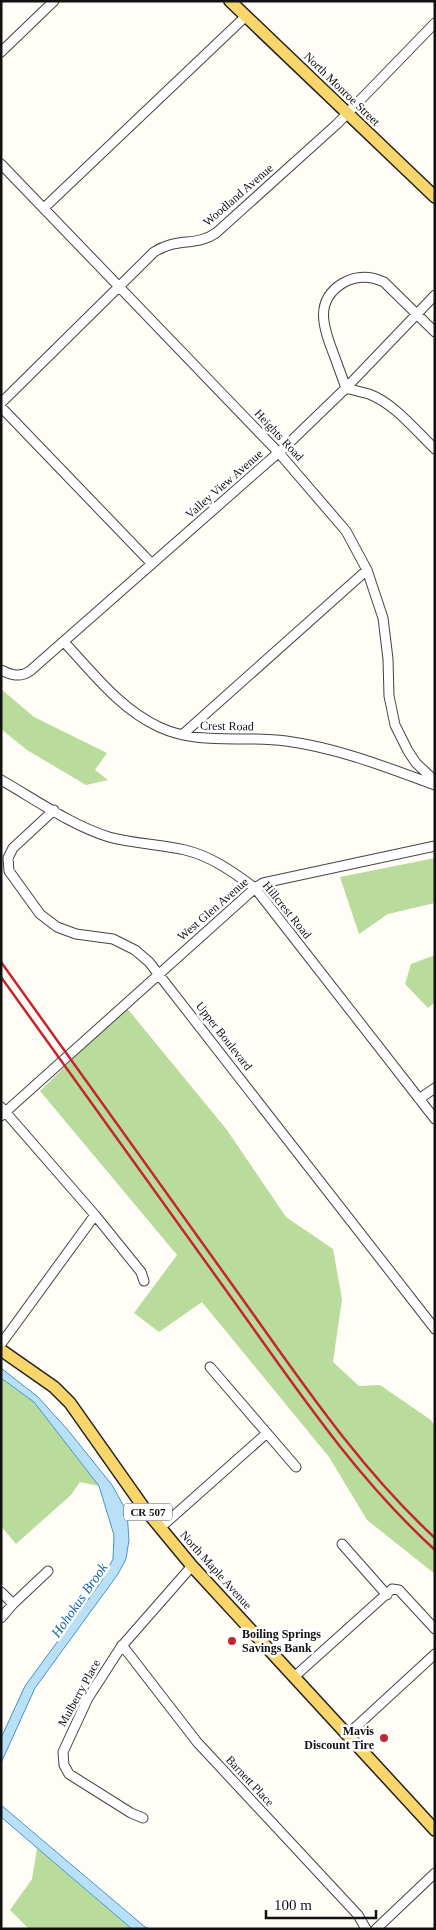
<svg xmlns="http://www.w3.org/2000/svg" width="436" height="1930" font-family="'Times New Roman',serif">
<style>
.forest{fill:#b9dc9c}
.water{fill:#b9e0f7;stroke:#3f96cf}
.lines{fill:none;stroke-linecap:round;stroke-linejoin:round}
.minor-casing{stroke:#444;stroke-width:11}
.major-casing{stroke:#222;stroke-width:14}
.minor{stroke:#fff;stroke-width:9}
.major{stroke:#f9d66b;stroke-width:11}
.rail{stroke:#c4262e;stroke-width:2.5}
.poi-dot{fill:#c4262e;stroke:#fff;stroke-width:2}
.labels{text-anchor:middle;stroke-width:5;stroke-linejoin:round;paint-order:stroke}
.shield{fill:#fff;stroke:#585858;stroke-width:1}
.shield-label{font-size:11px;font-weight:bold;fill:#111}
.street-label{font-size:12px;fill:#111;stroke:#fff}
.poi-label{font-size:12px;font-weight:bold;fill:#111;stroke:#fff;text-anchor:start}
.water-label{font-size:14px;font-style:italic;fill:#1768a6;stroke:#fff}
</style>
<rect width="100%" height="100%" fill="#fffdf5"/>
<path class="forest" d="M1,689l33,28 73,36 -12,17 13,10 -22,5 -59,-35 -26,-21z
M435,858v45l-47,11 -29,20 -19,-57z
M435,955v47l-7,6 -23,-24 6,-20z
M126,1007l101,123 59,87 47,32 9,50 -9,63 26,24 21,-1 51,35 4,7v147l-68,-54 -38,-63 -127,-155 -43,30 -25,-19 43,-58 -137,-164z
M1,1378l33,24 65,84 -19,-4 -9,13 -55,49 -15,-18z
M37,1848l95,81h-103l-19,-19 22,-31z"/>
<path class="water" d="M1,1368l37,29 29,32 45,56 15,27 2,28 -3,19 -8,15 -83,114 -34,75v-25l24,-52 76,-104 12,-23 1,-24 -15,-49 -65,-84 -33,-24z
M1,1805l144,122 5,2h-18l-131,-112z"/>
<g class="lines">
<g class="minor-casing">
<path id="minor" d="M1,52l53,-51
M1,164l278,289 67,78 21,39 16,48 5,41 1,37 6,29 13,26 8,12 19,18
M44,208l202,-192
M346,388c-4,-11 -8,-22 -12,-33 -10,-26 -21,-54 9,-72 14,-8 28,-7 41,-1l51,50
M346,388c7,2 15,4 23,6 26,10 46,36 66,55
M1,403l153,-151c23,-15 42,-5 62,-19l121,-109 98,-101
M1,407l151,157
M64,642c29,31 56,67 95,85 41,19 84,8 127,14 52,7 100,26 149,44
M1,670c10,5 19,8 29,1l257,-226 59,-57 89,-93
M182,735l185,-165
M1,780c35,20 70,45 108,57 25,7 51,7 76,13 26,6 48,22 70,38l180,231
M54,810l-41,38 -5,10 1,13 31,43 17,13 19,7 37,5 22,11 14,12 286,367
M419,1099l16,-11
M1,1107l94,108 46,57 3,9
M1,1116l254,-228 8,-5 172,-37
M1,1344l94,-129
M210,1367l86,100
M160,1528l107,-95
M342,1544l45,51
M1,1592l12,12
M1,1618l12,-14 35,-33
M122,1645l75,97 161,173 8,14
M294,1677l98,-88 7,1 36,39
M347,1735l88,-81
M143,1818l-12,-5 -62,-39 -5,-9 -1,-13 25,-54 33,-51 71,-81
M376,1929l59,-56"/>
</g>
<g class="major-casing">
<path id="major" d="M230,1l205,196
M1,1350l53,37 16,16 74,105 48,58 243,264"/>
</g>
<use href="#minor" class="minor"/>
<use href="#major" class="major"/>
<path class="rail" d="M1,962c80,112 160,224 240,335 60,84 118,171 194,241
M1,977c77,108 154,216 232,323 63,88 122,177 202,250"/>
</g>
<g class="poi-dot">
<circle cx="232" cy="1641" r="5"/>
<circle cx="384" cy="1738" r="5"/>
</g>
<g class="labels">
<rect class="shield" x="124" y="1503.5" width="48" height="17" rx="4"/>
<g class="shield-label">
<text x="148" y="1516">CR 507</text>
</g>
<g class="street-label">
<text transform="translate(342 89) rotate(44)" y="4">North Monroe Street</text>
<text transform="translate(238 195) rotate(-41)" y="4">Woodland Avenue</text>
<text transform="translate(279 435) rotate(47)" y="4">Heights Road</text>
<text transform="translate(224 484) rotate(-41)" y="4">Valley View Avenue</text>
<text transform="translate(227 726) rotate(1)" y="4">Crest Road</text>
<text transform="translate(213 909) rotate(-41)" y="4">West Glen Avenue</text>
<text transform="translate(287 910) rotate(51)" y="4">Hillcrest Road</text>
<text transform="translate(224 1036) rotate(52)" y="4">Upper Boulevard</text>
<text transform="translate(216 1570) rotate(48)" y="4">North Maple Avenue</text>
<text transform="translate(79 1693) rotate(-61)" y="4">Mulberry Place</text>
<text transform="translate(250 1781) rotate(47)" y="4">Barnett Place</text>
</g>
<g class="poi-label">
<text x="242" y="1638">Boiling Springs<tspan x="242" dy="14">Savings Bank</tspan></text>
<text x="374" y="1735" text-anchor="end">Mavis<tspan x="374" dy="14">Discount Tire</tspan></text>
</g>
<g class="water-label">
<text transform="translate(79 1600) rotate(-55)" y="5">Hohokus Brook</text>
</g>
</g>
<rect width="436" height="1930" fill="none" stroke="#111111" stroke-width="5"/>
<path d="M266 1910v8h110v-8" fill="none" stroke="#111111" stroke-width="2.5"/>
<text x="274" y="1910" font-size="15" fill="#111111" stroke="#ffffff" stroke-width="4" paint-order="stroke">100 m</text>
</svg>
